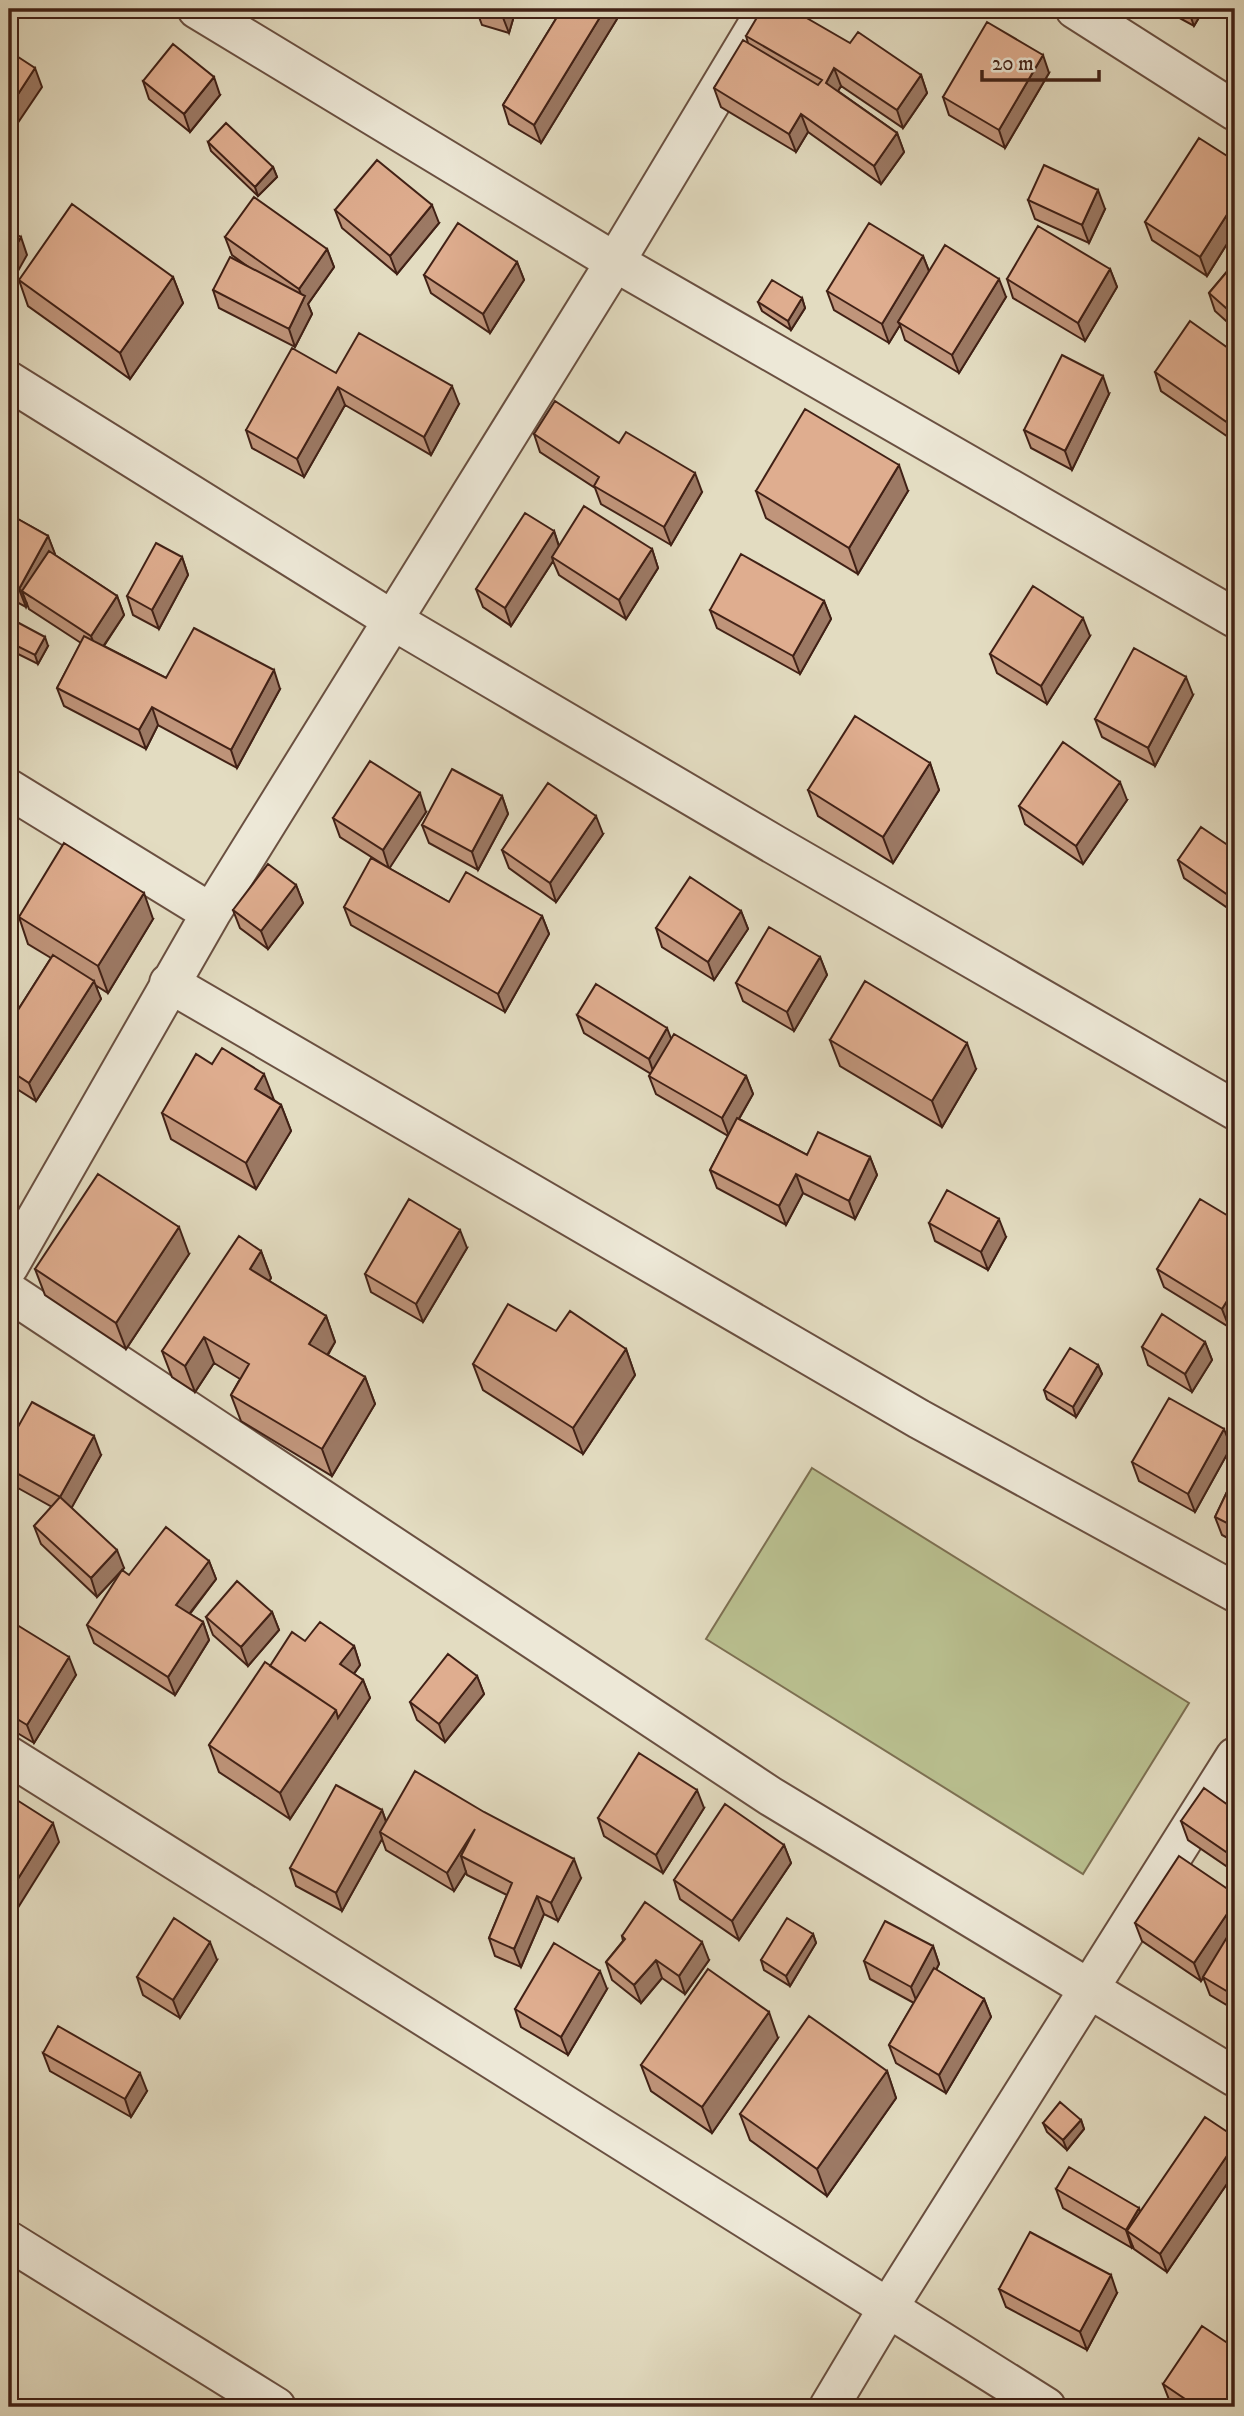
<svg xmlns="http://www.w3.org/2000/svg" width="1244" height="2416" font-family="'IM FELL DW Pica',serif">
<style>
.pitch{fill:#b9bf8f;stroke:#7d7052;stroke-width:2}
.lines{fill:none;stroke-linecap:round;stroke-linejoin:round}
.minor-casing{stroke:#6a5041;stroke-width:42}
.minor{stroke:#ede8d7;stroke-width:38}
.wall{fill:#c0957b;stroke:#412116;stroke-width:2}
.shaded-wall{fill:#9c7964;stroke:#412116;stroke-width:2}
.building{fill:#dfad8f;stroke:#412116;stroke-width:2}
</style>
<rect width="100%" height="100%" fill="#e3dcc1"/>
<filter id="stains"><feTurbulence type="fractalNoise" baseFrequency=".00286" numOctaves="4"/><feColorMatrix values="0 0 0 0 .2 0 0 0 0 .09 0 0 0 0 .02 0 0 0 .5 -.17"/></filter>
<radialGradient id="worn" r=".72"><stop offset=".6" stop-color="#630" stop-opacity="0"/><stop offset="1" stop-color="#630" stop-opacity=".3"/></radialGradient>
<path class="pitch" d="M812,1468l377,235 -106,171 -377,-235z"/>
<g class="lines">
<g class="minor-casing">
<path id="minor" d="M197,9l418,253 620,356
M1075,9l160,102
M9,381l385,240 381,224 460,265
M9,789l202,124
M169,983l750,436 316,173
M9,1266l202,-353 404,-651 152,-253
M9,1292l761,504 465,281
M9,1756l1037,651
M9,2241l267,166
M829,2407l59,-99 347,-551"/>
</g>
<use href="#minor" class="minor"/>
</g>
<path class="wall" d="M476,9h40l-7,24 -27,-8z
M562,9h51l4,10 -76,124 -32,-19 -6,-19z
M1163,9h41l-10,17z
M746,36l104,7 71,32 6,18 -24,35 -62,-42 -3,5 59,42 7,19 -23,32 -73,-52 -12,20 -75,-45 -7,-19 34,-45z
M1049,73l-44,75 -56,-33 -6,-18z
M143,81l77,14 -30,37 -41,-33z
M208,142l65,25 4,10 -19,19 -47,-45z
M1235,161v70l-28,45 -55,-36 -7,-18z
M1028,200l77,9 -16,34 -54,-24z
M335,210l104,13 -42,51 -55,-46z
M225,237l102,12 7,18 -26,37 4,10 -17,33 -76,-39 -6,-18 34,-24 -15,-11z
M923,256l6,15 77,26 -47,76 -54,-33 -5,-15 -11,18 -55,-33 -7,-19z
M517,262l7,18 -34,53 -59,-40 -7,-18z
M1235,262v67l-20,-18 -6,-18z
M1110,269l7,18 -32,54 -72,-43 -6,-19z
M173,277l10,26 -53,76 -102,-73 -9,-26z
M802,298l3,10 -14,22 -29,-19 -4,-9z
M1235,353v87l-1,1 -73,-50 -6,-19z
M336,373l123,31 -28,51 -86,-50 -41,72 -52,-29 -6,-18z
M1109,394l-37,76 -41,-22 -7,-18z
M534,434l85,9 83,49 -31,53 -70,-41 -6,-16 -55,-36z
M756,491h152l-50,83 -92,-56z
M9,514l39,22 7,19 62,41 7,19 -20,31 62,32 114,11 -43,79 -79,-43 -12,24 -82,-43 -7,-18 24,-45 -52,-34 -2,-5 -1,3 -17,-9z
M554,531l5,15 93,3 6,19 -32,51 -67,-44 -6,-14 -42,65 -28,-19 -7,-18z
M182,557l6,18 -29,54 -26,-14 -6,-19z
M824,601l7,18 -31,55 -83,-46 -7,-18z
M1090,636l-43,68 -50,-31 -7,-19z
M9,637l39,9 -10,18 -28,-14 -1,-4z
M1193,695l-38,71 -53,-29 -7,-18z
M930,763l9,27 -46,73 -75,-47 -10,-26z
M502,796l6,18 -30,56 -49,-27 -7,-18z
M1127,800l-44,64 -58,-40 -6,-18z
M426,812l-37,56 60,34 93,14 7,18 -44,78 -154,-87 -7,-18 43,-40 -47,-30 -7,-19z
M603,834l-47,68 -47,-34 -7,-18z
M1235,850v63l-51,-35 -6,-18z
M296,885l7,18 -35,46 -28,-21 -7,-18z
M741,911l7,18 -34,51 -52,-33 -6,-19z
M19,917l134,2 -45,74 -13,-8 6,14 -65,102 -27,-17v-64l2,1 40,-63 -23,-14z
M820,957l7,18 -33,56 -51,-30 -7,-18z
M577,1015l94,23 75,38 7,18 -14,25 68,36 63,2 7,18 -22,44 -52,-26 -17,32 -69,-37 -7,-18 18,-34 -72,-42 -7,-18 2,-2 -67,-41z
M830,1040l146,29 -34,58 -102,-61z
M274,1100l7,5 10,26 -35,58 -85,-50 -9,-26z
M1235,1220v97l-6,10 -65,-40 -7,-18z
M929,1223l77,14 -18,33 -53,-29z
M467,1248l-44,74 -52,-30 -6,-18z
M261,1251l10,27 -2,3 57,35 9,26 -7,13 37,22 10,27 -43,72 -91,-55 -10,-26 9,-16 -26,-16 -19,29 -23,-15 -10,-26z
M189,1254l-63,95 -81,-54 -10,-26z
M556,1331l70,18 9,26 -52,79 -100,-64 -10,-26z
M1205,1342l7,18 -20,32 -44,-27 -6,-18z
M1098,1365l4,9 -26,43 -29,-18 -3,-9z
M9,1443l92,12 -30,53 53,60 -27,29 -56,-53 -7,-18 18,-19 -43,-24z
M1231,1447l-36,65 -56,-31 -7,-19z
M1235,1475v67l-13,-7 -7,-18z
M209,1561l7,18 -26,35 13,8 6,18 -34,55 -81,-52 -7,-18 42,-50z
M272,1612l7,18 -31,36 -35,-31 -7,-18z
M9,1620l67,55 -42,68 -25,-15z
M305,1641l49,5 6,19 -6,9 9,6 7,18 -80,121 -71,-47 -10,-27 61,-79z
M477,1676l7,18 -39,48 -28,-22 -7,-18z
M704,1808l-41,65 -59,-37 -6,-18z
M382,1810l4,11 195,57 -23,43 -14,-7 -23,53 -26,-11 -6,-18 18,-43 -40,-20 -1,-3 -12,19 -68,-41 -4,-11 -40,72 -46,-25 -6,-18z
M1235,1810v62l-47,-32 -7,-19z
M784,1845l7,18 -52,77 -59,-41 -6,-19z
M1235,1894v116l-25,-15 -7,-18 -2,4 -59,-40 -7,-18z
M813,1934l3,9 -26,43 -26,-16 -3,-10z
M622,1936l87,24 -24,34 -23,-16 -21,25 -29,-23 -6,-18 17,-21z
M933,1946l6,18 -3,6 48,29 7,18 -45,76 -50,-30 -7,-18 25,-42 -44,-24 -6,-18z
M217,1960l-37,58 -37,-23 -6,-18z
M607,1989l-39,66 -47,-28 -6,-18z
M778,2038l-66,95 -61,-42 -10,-26z
M43,2053l104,38 -16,26 -81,-46z
M887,2071l9,27 -69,98 -77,-56 -10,-26z
M1081,2120l3,9 -17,21 -20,-18 -4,-9z
M1235,2137v35l-68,100 -33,-23 -1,-2 -1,1 -69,-40 -7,-19 84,23z
M999,2289l118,4 -30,57 -81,-43z
M1163,2384l72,23h-58l-7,-5z"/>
<path class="shaded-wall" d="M504,9h12l-7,24 -7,-18z
M605,9h8l4,10 -76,124 -7,-18z
M1188,9h16l-10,17z
M1043,55l6,18 -44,75 -6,-18z
M35,68l7,19 -33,49v-28z
M834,68l7,18 -9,15 -6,-18z
M921,75l6,18 -24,35 -6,-18z
M214,77l6,18 -30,37 -6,-18z
M801,114l7,18 -12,20 -7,-18z
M897,133l7,19 -23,32 -7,-18z
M273,167l4,10 -19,19 -3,-9z
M1098,190l7,19 -16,34 -7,-18z
M1235,202v29l-28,45 -7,-19z
M432,205l7,18 -42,51 -7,-18z
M21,237l6,18 -18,32v-29z
M327,249l7,18 -26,37 4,10 -17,33 -6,-18 14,-29 -4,-11z
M923,256l7,18 -32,48 2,3 -11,18 -7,-19z
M517,262l7,18 -34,53 -7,-19z
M1110,269l7,18 -32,54 -7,-18z
M173,277l10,26 -53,76 -10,-26z
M999,279l7,18 -47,76 -7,-18z
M802,298l3,10 -14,22 -3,-9z
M1103,376l6,18 -37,76 -7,-19z
M452,386l7,18 -28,51 -7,-18z
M338,387l7,18 -41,72 -7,-18z
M1235,412v28l-1,1 -6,-18z
M899,465l9,26 -50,83 -9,-26z
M695,473l7,19 -31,53 -7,-18z
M554,531l6,19 -8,7 1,4 -42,65 -6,-18z
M48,536l7,18 -24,43 -9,-6 5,13 -1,3 -7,-18z
M652,549l6,19 -32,51 -7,-19z
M182,557l6,18 -29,54 -7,-19z
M117,596l7,19 -26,39 -7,-18z
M824,601l7,18 -31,55 -7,-18z
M1083,618l7,18 -43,68 -6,-18z
M45,637l3,9 -10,18 -3,-9z
M274,670l6,19 -43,79 -6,-18z
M1186,677l7,18 -38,71 -7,-18z
M152,707l6,18 -12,24 -7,-19z
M930,763l9,27 -46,73 -10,-26z
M1120,782l7,18 -44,64 -7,-18z
M420,793l6,19 -37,57 -6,-19z
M502,796l6,18 -30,56 -6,-18z
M596,816l7,18 -47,68 -6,-19z
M296,885l7,18 -35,46 -7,-18z
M144,893l9,26 -45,74 -10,-27z
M741,911l7,18 -34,51 -6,-18z
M542,916l7,18 -44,78 -7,-18z
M820,957l7,18 -33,56 -7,-19z
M94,981l7,18 -65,102 -7,-18z
M667,1028l7,18 -19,31 -6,-18z
M967,1043l9,26 -34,58 -10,-26z
M264,1074l10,26 -19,-11z
M746,1076l7,18 -24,42 -7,-18z
M281,1105l10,26 -35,58 -10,-26z
M870,1157l7,18 -22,44 -6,-18z
M796,1174l7,19 -17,32 -7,-19z
M999,1219l7,18 -18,33 -7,-18z
M179,1227l10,27 -63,95 -10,-26z
M460,1230l7,18 -44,74 -7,-18z
M261,1251l10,27 -12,18 -9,-27z
M1235,1288v29l-6,10 -7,-18z
M326,1316l9,26 -17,28 -9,-26z
M204,1337l10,26 -19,29 -10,-26z
M1205,1342l7,18 -20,32 -7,-18z
M626,1349l9,26 -52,79 -10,-26z
M1098,1365l4,9 -26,43 -3,-10z
M365,1377l10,27 -43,72 -10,-27z
M1224,1429l7,18 -36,65 -7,-18z
M94,1436l7,19 -34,61 -7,-19z
M117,1550l7,18 -27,29 -6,-19z
M209,1561l7,18 -34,44 -6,-18z
M272,1612l7,18 -31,36 -7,-19z
M203,1622l6,18 -34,55 -7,-18z
M354,1646l6,19 -13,18 -7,-19z
M69,1657l7,18 -42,68 -7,-18z
M477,1676l7,18 -39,48 -6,-18z
M363,1680l7,18 -80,121 -10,-26 56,-83z
M697,1790l7,18 -41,65 -7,-18z
M382,1810l6,18 -8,4 2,7 -40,72 -6,-18z
M53,1823l6,19 -50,80v-29z
M475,1829l-14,27 5,16 -12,19 -7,-18z
M784,1845l7,18 -52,77 -7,-19z
M574,1859l7,19 -23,43 -7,-18z
M537,1896l7,18 -23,53 -7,-18z
M1235,1902v28l-34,51 -7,-18z
M813,1934l3,9 -26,43 -4,-10z
M210,1942l7,18 -37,58 -7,-18z
M702,1942l7,18 -24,34 -6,-18z
M933,1946l6,18 -21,41 -7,-18z
M656,1960l6,18 -21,25 -7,-18z
M600,1971l7,18 -39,66 -7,-18z
M984,1999l7,18 -45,76 -7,-18z
M769,2012l9,26 -66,95 -10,-26z
M887,2071l9,27 -69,98 -10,-27z
M9,2073l7,18 -7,13z
M140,2073l7,18 -16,26 -6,-18z
M1081,2120l3,9 -17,21 -4,-10z
M1235,2144v28l-68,100 -7,-18z
M1139,2208l6,18 -18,5 6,16 -1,1 -6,-18z
M1111,2275l6,18 -30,57 -7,-18z
M1235,2397v10h-6z"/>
<path class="building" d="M482,9h22l-2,6z
M562,9h43l-71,116 -31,-20z
M762,9h29l59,34 8,-11 63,43 -24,35 -63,-42 -8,15 71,50 -23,33 -73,-52 -12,20 -75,-46 29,-48 75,45 4,-5 -76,-44z
M987,22l56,33 -44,75 -56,-33z
M173,44l41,33 -30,37 -41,-33z
M9,51l26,17 -26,40z
M226,123l47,44 -18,20 -47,-45z
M1199,138l36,23v41l-35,55 -55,-35z
M377,160l55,45 -42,51 -55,-46z
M1044,165l54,25 -16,35 -54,-25z
M254,197l73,52 -28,40 -74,-52z
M72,204l101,73 -53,76 -101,-73z
M458,223l59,39 -34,52 -59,-39z
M869,223l54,33 -41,68 -55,-33z
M1038,226l72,43 -32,54 -71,-44z
M9,230l12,7 -12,21z
M945,245l54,34 -47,76 -54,-33z
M230,257l75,39 -16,33 -76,-39z
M1235,262v54l-26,-23z
M772,280l30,18 -14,23 -30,-19z
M1190,321l45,32v59l-7,11 -73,-51z
M359,333l93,53 -28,51 -86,-50 -41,72 -51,-29 46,-82 44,25z
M1062,355l41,21 -38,75 -41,-21z
M555,401l64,42 7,-11 69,41 -31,54 -70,-41 5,-9 -65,-43z
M805,409l94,56 -50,83 -93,-57z
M584,506l68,43 -33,51 -67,-43z
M525,513l29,18 -49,77 -29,-19z
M9,514l39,22 -29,53 -10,-6z
M156,543l26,14 -30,53 -25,-14z
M49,551l68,45 -26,40 -69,-45z
M741,554l83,47 -31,55 -83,-46z
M1033,586l50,32 -42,68 -51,-32z
M17,622l28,15 -10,18 -26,-13v-5z
M194,628l80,42 -43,80 -79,-43 -13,23 -82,-42 27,-52 82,42z
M1134,648l52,29 -38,71 -53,-29z
M855,716l75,47 -47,74 -75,-47z
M1063,742l57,40 -44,64 -57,-40z
M370,761l50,32 -37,57 -50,-32z
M452,769l50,27 -30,56 -50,-27z
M548,783l48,33 -46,67 -48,-33z
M1201,827l34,23v50l-57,-40z
M64,843l80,50 -46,73 -79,-49z
M371,858l78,44 17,-30 76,44 -44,78 -154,-87z
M268,864l28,21 -35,46 -28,-21z
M690,877l51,34 -33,51 -52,-34z
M769,927l51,30 -33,55 -51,-29z
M53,955l41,26 -65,102 -20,-13v-50l2,1z
M865,981l102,62 -35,58 -102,-61z
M596,984l71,44 -18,31 -72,-44z
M674,1034l72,42 -24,42 -73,-42z
M222,1048l42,26 -9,15 26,16 -35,58 -84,-50 34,-59 16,10z
M737,1118l70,37 11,-23 52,25 -21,44 -53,-27 -17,32 -69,-36z
M98,1174l81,53 -63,96 -81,-54z
M947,1190l52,29 -18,33 -52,-29z
M409,1199l51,31 -44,74 -51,-30z
M1200,1199l35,21v68l-13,21 -65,-40z
M239,1236l22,15 -11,18 76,47 -17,28 56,33 -43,72 -91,-54 18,-31 -45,-27 -19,29 -23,-15z
M508,1304l48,27 14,-20 56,38 -53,79 -100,-64z
M1162,1314l43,28 -20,32 -43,-27z
M1070,1348l28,17 -25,42 -29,-17z
M1169,1398l55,31 -36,65 -56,-32z
M32,1402l62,34 -34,61 -51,-28v-26z
M1235,1475v52l-20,-10z
M60,1497l57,53 -26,28 -57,-52z
M166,1527l43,34 -33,44 27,17 -35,55 -81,-52 35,-55 7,5z
M237,1581l35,31 -31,35 -35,-30z
M9,1620l60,37 -42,68 -18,-11z
M320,1622l34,24 -14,18 23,16 -25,38 -2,-8 -66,-44 22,-34 13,9z
M448,1654l29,22 -38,48 -29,-22z
M265,1662l71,48 -56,83 -71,-48z
M639,1753l58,37 -41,65 -58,-37z
M415,1771l69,41 90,47 -23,44 -14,-7 -23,53 -25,-11 23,-55 -51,-27 14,-27 -28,44 -67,-41z
M336,1785l46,25 -46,83 -46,-25z
M1204,1788l31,22v48l-54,-37z
M9,1795l44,28 -44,70z
M725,1804l59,41 -52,76 -58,-41z
M1179,1856l56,38v8l-41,61 -59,-40z
M645,1902l57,40 -23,34 -23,-16 -22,25 -28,-23 19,-23 -3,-3z
M174,1918l36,24 -37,58 -36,-23z
M787,1918l26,16 -27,42 -25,-16z
M885,1921l48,25 -22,41 -47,-26z
M1235,1924v72l-32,-19z
M554,1943l46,28 -39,66 -46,-28z
M934,1968l50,31 -45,76 -50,-30z
M708,1969l61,43 -67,95 -61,-42z
M809,2016l78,55 -70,98 -77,-55z
M58,2026l82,47 -15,26 -82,-46z
M1060,2102l21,18 -18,20 -20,-17z
M1205,2117l30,20v7l-75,110 -33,-23z
M1069,2167l70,41 -13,22 -70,-41z
M1030,2232l81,43 -31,57 -81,-43z
M1202,2326l33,22v49l-6,10h-32l-34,-23z"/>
<rect width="1244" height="2416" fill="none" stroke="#e3dcc1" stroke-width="35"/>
<rect x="10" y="10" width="1223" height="2395" fill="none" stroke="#412116" stroke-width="3.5"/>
<rect x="18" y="18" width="1209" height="2381" fill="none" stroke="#412116" stroke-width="2"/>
<path d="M982 70v10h117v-10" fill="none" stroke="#412116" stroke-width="3.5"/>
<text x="992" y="70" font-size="21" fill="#412116" stroke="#ede8d7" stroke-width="5" paint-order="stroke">20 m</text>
<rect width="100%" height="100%" filter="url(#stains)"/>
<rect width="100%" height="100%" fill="url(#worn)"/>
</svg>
